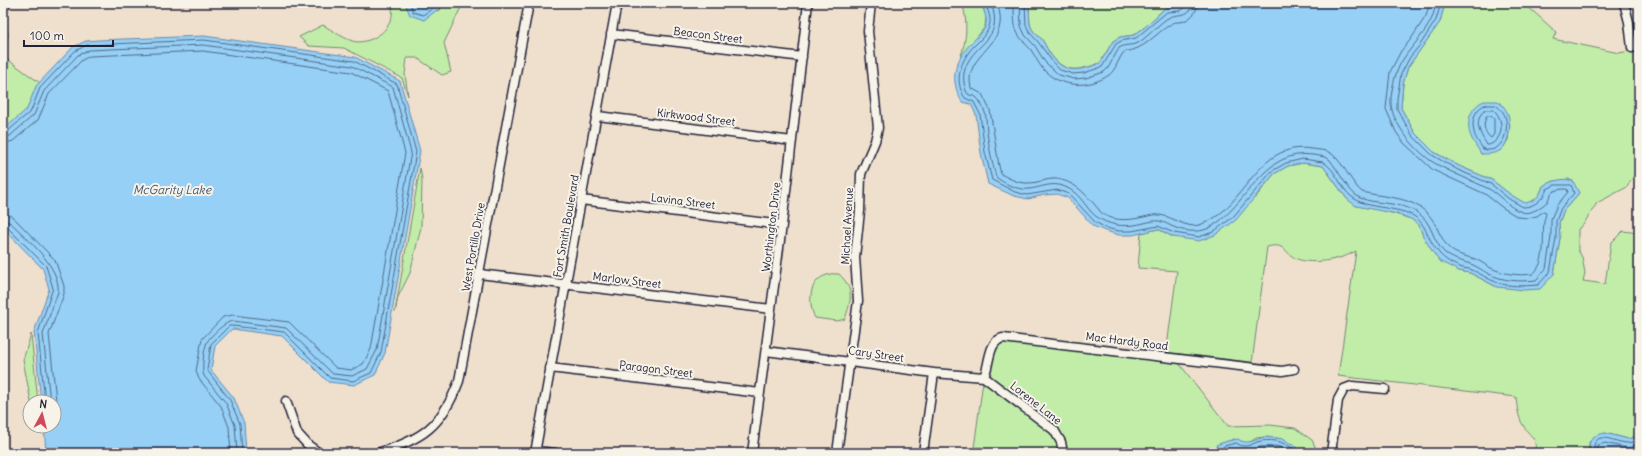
<svg xmlns="http://www.w3.org/2000/svg" width="1642" height="456" font-family="Delius,sans-serif">
<style>
.green{fill:#c1eda9;stroke:#728872;fill-rule:evenodd}
.water{fill:#96d0f6;stroke:#688aab}
.lines{fill:none;stroke-linecap:round;stroke-linejoin:round}
.shore{stroke:#506886;stroke-width:1}
.minor-casing{stroke:#22223b;stroke-width:11}
.minor{stroke:#f7f3e8;stroke-width:8}
.labels{text-anchor:middle;stroke-width:4;stroke-linejoin:round;paint-order:stroke}
.street-label{font-size:11px;fill:#22223b;stroke:#f7f3e8}
.water-label{font-size:12px;font-style:italic;fill:#455673;stroke:#f7f3e8}
</style>
<rect width="100%" height="100%" fill="#efe0cd"/>
<filter id="ink" filterUnits="userSpaceOnUse"><feTurbulence type="fractalNoise" baseFrequency=".025" numOctaves="2"/><feDisplacementMap in="SourceGraphic" scale="8" xChannelSelector="R" yChannelSelector="G"/><feConvolveMatrix kernelMatrix="1 2 1 2 8 2 1 2 1" color-interpolation-filters="sRGB"/></filter>
<g filter="url(#ink)">
<path class="green" d="M3,3h8l-5,14 2,18 -4,22 60,43 -61,55z
M391,3h14l33,8 8,-8h17l-19,40 7,29 -9,3 -25,-17h-10l-2,16 3,22 -6,-18 -58,-30 -35,-2 -10,-9 24,-12c9,5 24,16 34,17 21,0 41,-19 34,-39z
M962,3h19l5,13 -1,11 -25,31c7,-18 8,-37 2,-55z
M1028,3h158l-7,4 -14,1 -20,19 -11,8 -14,2 -7,4 -13,22c-20,7 -34,12 -49,-8 -3,-4 -5,-9 -8,-14 -4,-6 -11,-8 -13,-17 -1,-7 0,-14 -2,-21z
M1445,3h31l3,2 4,-2h41l32,29 -3,7 66,14 16,-3v-1l4,-1v119l-12,20 -30,16 -14,22 -5,4v21l4,7 3,16 -2,8 22,3 6,-41 12,-12 16,2 -1,202 -10,4 -23,-6 -16,9v11h-55c5,-16 -5,-16 -11,-28 -5,-8 -6,-18 -7,-28l-178,-21 18,-125c-15,9 -43,14 -59,8 -13,-6 -12,-17 -30,-12l-15,116 -86,-9 11,-83 -39,-3 3,-35 17,-4 15,8 83,-40 18,-23 14,-8 15,-3 20,3 24,33 64,20 8,6 4,11 36,35 11,2 27,14 57,-13 6,-36 -1,-15 5,-13 15,-17 -10,-14 -15,2 -11,5c-3,10 -8,15 -18,18l-14,-9 -19,-15 -33,-14 -25,-14 -19,-19 -14,-25 2,-24 5,-17 32,-45zM1510,124l-2,16 -6,9 -21,5 -4,-9z
M420,168l2,11 -1,48 -11,46 -12,24 -3,15z
M839,274c16,15 12,27 6,45l-8,2 -22,-3c-7,-14 -7,-38 12,-43 4,-2 8,-1 12,-1z
M31,334l7,68h-7l-8,-42z
M1003,341l175,21 50,64 42,-1 25,3 17,12 6,13h-18l-6,-9 -5,-1 -4,-4 -20,-2 -9,1 -7,5 -7,-1 -8,-3 -8,3 -10,5 4,6 -154,-1 -4,-17 -6,-8 -68,-51c5,-13 2,-28 15,-35z
M983,381l69,51 4,6 3,15h-69c-4,-5 -10,-7 -16,-5z"/>
<path class="water" d="M405,3h41l-22,17 -14,-5z
M981,3h47c2,7 1,14 2,21 2,9 9,11 13,17 3,5 5,10 8,14 14,20 29,16 49,8l13,-22 7,-4 14,-2 11,-8 20,-19 14,-1 7,-4h259l-5,19 -32,45 -5,17 -2,24 14,25 19,19 25,14 33,14 19,15 14,8c10,-2 15,-7 18,-17 10,-5 20,-9 30,-5l6,12 -15,17 -5,13 1,15 -6,36 -14,15 -16,1 -27,-3 -27,-14 -11,-2 -20,-10 -7,-10 -9,-15 -4,-11 -8,-6 -14,-5 -41,-8 -9,-7 -24,-33 -20,-3 -15,3 -14,8 -38,46 -21,15 -16,6 -26,-4 -15,-8 -25,6h-14l-14,-4 -12,-5 -25,-28 -11,-4 -13,1 -16,4 -14,-3 -26,-12 -7,-31 -5,-38 -5,-11 -9,-2c-13,-23 -8,-40 9,-59 5,-5 11,-9 14,-16 3,-9 -1,-16 -4,-24z
M204,36l151,21 45,24 20,70 -35,202 -10,22 -21,10 -26,-3 -46,-46 -50,-7 -17,17 -4,24 23,28 10,25 2,30h-200l-2,-27h10v-24h-13l-7,-70 15,-43 -6,-20 -40,-41v-98l24,-21 9,-23 37,-39 13,-6 12,-1z
M1484,101h13c3,2 7,5 9,9 6,8 4,32 -4,39 -5,5 -14,5 -21,5 -3,-6 -9,-13 -11,-20 -4,-13 1,-28 14,-33z
M1605,433l23,6 11,-4v18h-50c0,-15 2,-17 16,-20z
M1265,437l20,2 4,4 7,3 4,7h-80l-4,-8c7,-3 15,-5 22,-6 9,7 17,0 27,-2z"/>
<g class="lines">
<path class="shore" d="M410,3l3,9 10,3 17,-12
M985,3c3,8 7,15 4,24 -2,7 -9,13 -14,18 -14,14 -22,35 -10,53l9,4 6,12 5,38 7,28 23,12 12,3 30,-5 12,4 26,28 11,6 13,3h13l26,-5 16,7 25,4 14,-5 20,-15 39,-46 14,-8 17,-4 20,3c13,7 17,26 29,35 13,12 42,9 60,18 14,7 15,23 24,34 6,9 14,14 24,18 4,2 8,1 12,3 8,3 15,9 24,12 12,5 29,4 42,3l12,-13 6,-34v-17l5,-13 13,-15 -3,-8h-16l-8,4c-4,10 -12,18 -24,18l-14,-8 -18,-15 -33,-14 -26,-15 -20,-20 -15,-26v-10l4,-25 9,-17 10,-12 16,-25 5,-17
M991,3c15,40 -21,39 -27,70 -1,5 0,17 4,21 2,2 6,1 8,3 4,3 6,9 8,13 3,6 2,15 3,22 2,15 5,30 9,45 7,6 23,14 33,12 10,-1 20,-6 30,-4 24,6 25,25 41,34 14,8 29,8 44,4 5,-1 11,-3 15,-2 6,1 11,5 17,7 11,4 25,5 35,-1 37,-22 52,-79 102,-72 6,1 12,1 17,5 8,10 19,33 30,38 18,7 39,3 56,14 17,9 15,28 29,41 8,7 18,8 28,12 5,2 10,6 16,9 14,7 31,8 47,6l10,-11 5,-32v-18l6,-14 11,-13 -1,-3c-4,0 -13,0 -16,5 -2,2 -2,5 -4,8 -6,5 -16,13 -25,10 -14,-4 -22,-18 -35,-24 -16,-8 -33,-14 -49,-23 -18,-9 -41,-36 -46,-55 -3,-10 1,-26 4,-36 7,-22 27,-35 36,-56 2,-5 3,-10 4,-15
M997,3c17,44 -35,49 -26,85l11,6 8,16 9,56 2,8c7,4 17,9 25,9 12,1 24,-7 36,-3 16,5 22,13 33,25 3,3 5,7 8,9 12,8 28,6 41,3 5,-1 10,-3 15,-2 14,1 26,14 40,10 47,-14 55,-85 113,-76 7,1 15,1 20,5 11,9 17,24 26,34l4,4c19,5 42,4 59,16 16,11 15,24 27,39 7,8 18,9 27,12 5,2 9,5 14,8 13,7 29,9 44,7 14,-13 9,-35 11,-53 1,-4 2,-6 2,-9l-2,-1 -7,5 -9,2 -10,-1 -15,-9 -18,-14 -52,-24 -29,-27 -8,-11 -10,-23 4,-37 11,-21 10,-12 15,-23 4,-13
M1014,3c0,7 0,21 2,27 4,9 9,13 15,20 5,7 8,16 15,22 16,16 45,16 63,3 7,-5 9,-16 15,-23 22,-3 29,-17 47,-28 3,-2 6,-2 9,-2 10,-2 17,-9 18,-19
M1020,3l1,23 4,9 10,11 10,16 14,13 15,4 12,-1 18,-6 4,-4 11,-20c6,-4 13,-2 19,-5 10,-6 24,-23 32,-26 9,-4 21,1 22,-14
M1025,3l1,22 4,8 9,10 15,21 6,6 13,4 11,-1 18,-6 14,-23 5,-3 15,-3 31,-26 13,-1 6,-4 1,-4
M1485,105h11c2,2 5,5 7,7 9,14 0,44 -20,37 -3,-5 -8,-11 -9,-17 -3,-10 1,-24 11,-27z
M1484,110h10c11,11 9,30 -5,35h-2c-7,-12 -14,-22 -3,-35z
M1487,116h4l3,3v15l-3,4c-7,-5 -9,-14 -4,-22z
M3,133l4,-1 24,-21 9,-23 35,-37 12,-6 117,-5 150,21 43,23 19,68 -35,200 -10,21 -18,8 -23,-3 -46,-46 -51,-6h-4l-18,18 -4,26 23,30 10,24 2,29
M3,138l7,-2 24,-21 10,-24 34,-36 11,-5 114,-5 149,21 41,21 18,65 -34,198 -10,19 -15,7 -19,-2 -47,-46 -53,-7c-7,0 -23,15 -26,21 -3,7 -6,28 -3,34l22,27 9,22 2,28
M3,144l10,-3 25,-21 11,-26 33,-34 8,-4 113,-5 148,21 37,19 17,62 -34,196 -8,15 -12,6 -15,-2 -47,-46 -56,-7 -10,2 -21,22 -6,32 3,8 22,27 8,21 2,26
M3,214l7,1 5,4 40,41 9,26v8l-15,40 7,66 -2,9
M3,220l8,3c16,16 50,44 47,69l-15,42 7,68
M3,226l4,1 39,39 7,22 -15,45 7,69
M1223,453l-1,-5 2,-2 12,-3c8,5 13,3 21,-1 5,-2 14,-2 19,-1 7,1 11,5 17,7l3,5
M1228,453l1,-2 6,-2 6,2h9l10,-4 15,-1 5,1 10,6
M1593,453c1,-26 18,-11 34,-10 4,0 8,-2 12,-4
M1598,453v-8l7,-2 22,5 12,-3"/>
<g class="minor-casing">
<path id="minor" d="M1624,3l5,19 3,26
M611,34l191,23
M598,116l194,25
M581,200l201,25
M479,274l292,35
M766,351l168,22 50,4
M550,368l210,25
M984,377c6,-13 4,-36 19,-39l279,33 12,-2
M984,377l70,53 7,12 2,11
M286,401l11,32 11,12 11,8
M536,451l19,2
M377,453c45,-13 65,-27 82,-72l70,-378
M535,453l82,-450
M752,453l30,-228 26,-222
M837,453l21,-152 -3,-44 5,-46 1,-37 14,-33 3,-13 -10,-97 3,-28
M923,453l11,-80
M1331,453l7,-53 6,-11 8,-3 33,3"/>
</g>
<use href="#minor" class="minor"/>
</g>
</g>
<g class="labels">
<g class="street-label">
<text transform="translate(708 35) rotate(7)" y="4">Beacon Street</text>
<text transform="translate(696 117) rotate(7)" y="4">Kirkwood Street</text>
<text transform="translate(683 201) rotate(7)" y="4">Lavina Street</text>
<text transform="translate(566 226) rotate(-80)" y="4">Fort Smith Boulevard</text>
<text transform="translate(847 226) rotate(-87)" y="4">Michael Avenue</text>
<text transform="translate(771 227) rotate(-83)" y="4">Worthington Drive</text>
<text transform="translate(473 247) rotate(-80)" y="4">West Portillo Drive</text>
<text transform="translate(627 280) rotate(7)" y="4">Marlow Street</text>
<text transform="translate(1127 341) rotate(7)" y="4">Mac Hardy Road</text>
<text transform="translate(876 354) rotate(8)" y="4">Cary Street</text>
<text transform="translate(656 369) rotate(7)" y="4">Paragon Street</text>
<text transform="translate(1036 403) rotate(38)" y="4">Lorene Lane</text>
</g>
<g class="water-label">
<text x="172" y="194">McGarity Lake</text>
</g>
</g>
<rect width="1642" height="456" fill="none" stroke="#f7f3e8" stroke-width="16"/>
<rect x="8" y="8" width="1626" height="440" fill="none" stroke="#22223b" stroke-width="1.5" filter="url(#ink)"/>
<g transform="translate(42 414) rotate(7)"><circle r="19" fill="#f7f3e8" stroke="#a29fa3"/>
<path d="M0-3L7 15L0 10L-7 15Z" fill="#d1495b"/>
<text y="-6" font-size="11" font-weight="bold" text-anchor="middle" fill="#22223b">N</text>
</g>
<path d="M24 40v6h89v-6" fill="none" stroke="#22223b" stroke-width="2"/>
<text x="30" y="40" font-size="12" fill="#22223b" stroke="#f7f3e8" stroke-width="3" paint-order="stroke">100 m</text>
</svg>
